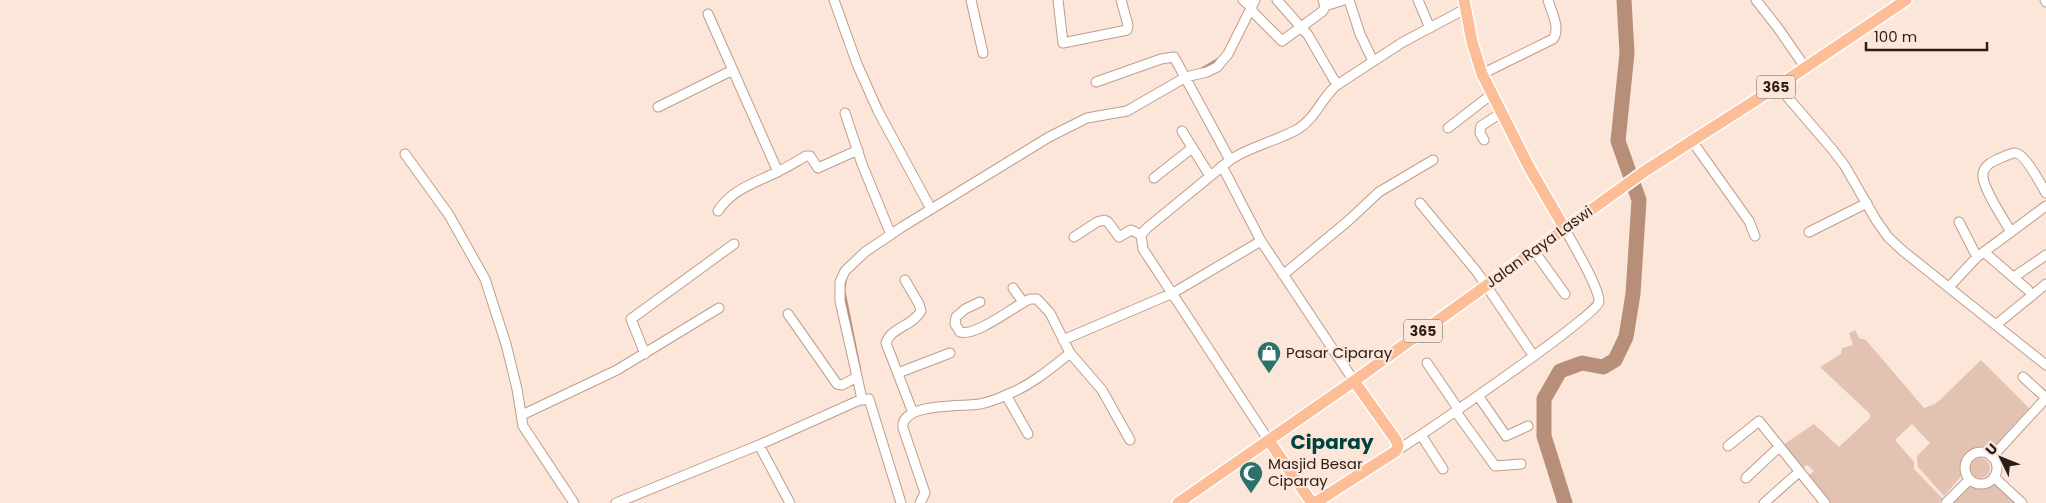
<svg xmlns="http://www.w3.org/2000/svg" width="2046" height="503" font-family="Poppins,sans-serif">
<style>
.green{fill:#e2c3b1}
.lines{fill:none;stroke-linecap:round;stroke-linejoin:round}
.stream{stroke:#b78e77;stroke-width:2.5}
.river{stroke:#b78e77;stroke-width:15}
.minor-casing{stroke:#bf9d8a;stroke-width:11}
.major-casing{stroke:#fff;stroke-width:14}
.minor{stroke:#fff;stroke-width:9}
.major{stroke:#fcbd97;stroke-width:11}
.labels{text-anchor:middle;stroke-width:4.5;stroke-linejoin:round;paint-order:stroke}
.shield{fill:#fce6da;stroke:#6a5a51;stroke-width:1}
.shield-label{font-size:14px;font-weight:bold;fill:#2b1e16}
.street-label{font-size:15px;fill:#2b1e16;stroke:#fce6da}
.poi-label{font-size:15px;fill:#2b1e16;stroke:#fce6da;text-anchor:start}
.district-label{font-size:20px;font-weight:bold;fill:#00423c;stroke:#fce6da}
</style>
<rect width="100%" height="100%" fill="#fce6da"/>
<path class="green" d="M1855,330l5,9h5l59,69 11,-4 6,-5 40,-39 48,48 -39,44 -15,-2 -9,5 -5,14 2,5 -19,22 -26,-29 -1,-11 13,-13 -18,-19 -17,16 19,22v7l29,30 -4,4h-108l-23,-27 6,-5 -7,-6 -5,3 -19,-23 31,-21 25,23 31,-29v-4l-50,-47 21,-13 1,-6 11,-3 -4,-12z
M1970 468a10 10 0 1 1 20 0a10 10 0 1 1-20 0Z
M1995,482l25,21h-69l18,-18 10,3z"/>
<g class="lines">
<path class="stream" d="M1201,69l19,-11
M846,277l-2,13 16,80"/>
<path class="river" d="M1565,503l-21,-67v-37l16,-28 22,-8 21,4 12,-7 11,-23 7,-43 6,-94 -21,-59 9,-88 -3,-53"/>
<g class="minor-casing">
<path id="minor" d="M834,0l23,64 21,47 53,98
M971,0l12,53
M1058,0l5,43 64,-13 1,-5 -7,-25
M1243,0l9,8
M1277,0l31,35 29,50
M1349,0l11,34 13,27
M1418,0l12,28
M1756,0l22,28 27,39
M2045,0l1,2
M1325,6l19,-6
M1251,10l31,31 41,-30 2,-5 -2,-6
M708,14l70,158
M1482,74l71,-35c8,-10 -2,-28 -5,-39
M1096,82l65,-23 13,-2 56,103
M1778,86l54,63 13,17 31,54 12,17 15,14 143,114
M658,107l75,-37
M845,113l17,51 29,71
M1448,128l44,-34
M1182,131l28,45
M1484,140l-4,-7 1,-7 20,-13
M1692,141l57,80 6,15
M405,154l44,61 36,64 21,65 11,45 6,37 51,77
M1222,166l39,75 93,140
M1154,178l38,-30
M1420,203l57,69 56,83
M718,211c15,-23 38,-28 61,-40 9,-4 18,-10 27,-15h4l8,12 40,-18
M1959,222l18,35
M1809,232l58,-29
M2011,232c-7,-12 -27,-42 -28,-55 -1,-8 6,-14 13,-17 5,-2 12,-6 18,-7 10,-2 27,32 32,40
M1074,237l23,-15 7,-2 4,2 11,15 12,-7 10,5
M1534,251l31,43
M1984,252l44,38
M1283,275l65,-54 31,-29 54,-32
M2014,277l32,-22
M905,280l14,24 2,7c-8,15 -30,16 -35,32l27,70
M1949,287l28,-30 69,-51
M1013,288l10,14
M980,302l-15,7 -9,8 -1,7 5,8c16,5 54,-26 70,-33h7l13,14 20,40 32,37 28,50
M788,314l49,70 5,1 15,-8
M1997,324l49,-40
M1063,340l110,-47 88,-52
M645,354l-14,-35 103,-75
M1427,363l32,47
M898,373l52,-20
M2023,377l23,21
M1006,395l22,39
M1479,397l27,39 22,-10
M1456,412l39,54 26,-2
M522,415l95,-45 102,-62
M1421,435l22,34
M1269,441l-126,-192 -2,-14 6,-7 83,-68c21,-14 47,-19 68,-31 18,-11 24,-32 39,-44l66,-43 64,-34
M759,445l103,-46
M1728,446l31,-25 66,82
M1396,451c24,-15 201,-135 203,-149 1,-14 -27,-59 -34,-73
M1965 468a16 16 0 1 1 32 0a16 16 0 1 1-32 0Z
M1992,457l54,-59
M1994,477l28,26
M1746,478l33,-31
M616,503l143,-58 31,58
M901,503l-32,-104 -6,1 -1,-1 -22,-98v-19l5,-11 20,-19 37,-25 147,-90 38,-19 40,-7 59,-34 21,-5 10,-5 11,-13 27,-54
M920,503l5,-10 -22,-65c-3,-26 61,-21 77,-24 9,-2 18,-5 26,-9 24,-9 43,-25 64,-42
M1764,503l35,-31
M1946,503l23,-23"/>
</g>
<g class="major-casing">
<path id="major" d="M1464,0l8,42 10,32 47,93 36,62
M1269,441l43,62
M1178,503l176,-122 291,-210 133,-85 128,-86
M1315,503l81,-52 2,-5 -2,-6 -42,-59"/>
</g>
<use href="#minor" class="minor"/>
<use href="#major" class="major"/>
</g>
<defs>
<g id="shop-pin" transform="scale(1.25)"><path d="M0 17L-7.5 6A9.5 9.5 0 1 1 7.5 6Z" fill="#2a726a" stroke="#fce6da"/><path d="M-5-2.5h2.3a2.7 3.5 0 0 1 5.4 0H5L5.5 6h-11ZM-1.5-2.5h3a1.5 2.3 0 0 0-3 0Z" fill="#fff"/></g>
<g id="mosque-pin" transform="scale(1.25)"><path d="M0 17L-7.5 6A9.5 9.5 0 1 1 7.5 6Z" fill="#2a726a" stroke="#fce6da"/><path d="M3.5-4.9A6 6 0 1 0 3.5 4.9A5 5 0 1 1 3.5-4.9Z" fill="#fff"/></g>
</defs>
<g fill-rule="evenodd">
<use href="#shop-pin" x="1269" y="353"/>
<use href="#mosque-pin" x="1251" y="473"/>
</g>
<g class="labels">
<g class="shield">
<rect x="1757" y="75.5" width="38" height="23" rx="4"/>
<rect x="1404" y="319.5" width="38" height="23" rx="4"/>
</g>
<g class="shield-label">
<text x="1776" y="92">365</text>
<text x="1423" y="336">365</text>
</g>
<g class="street-label">
<text transform="translate(1539 247) rotate(-36)" y="5">Jalan Raya Laswi</text>
</g>
<g class="poi-label">
<text x="1286" y="358">Pasar Ciparay</text>
<text x="1268" y="469">Masjid Besar<tspan x="1268" dy="17">Ciparay</tspan></text>
</g>
<g class="district-label">
<text x="1332" y="449">Ciparay</text>
</g>
</g>
<g transform="translate(2001 458) rotate(313)" stroke="#fce6da" stroke-width="4" paint-order="stroke">
<path d="M0-4L9 19L0 12L-9 19Z" fill="#2b1e16"/>
<text y="-8" font-size="14" font-weight="bold" text-anchor="middle" fill="#2b1e16">U</text>
</g>
<path d="M1866 42v8h121v-8" fill="none" stroke="#2b1e16" stroke-width="2.5"/>
<text x="1874" y="42" font-size="15" fill="#2b1e16" stroke="#fce6da" stroke-width="4" paint-order="stroke">100 m</text>
</svg>
